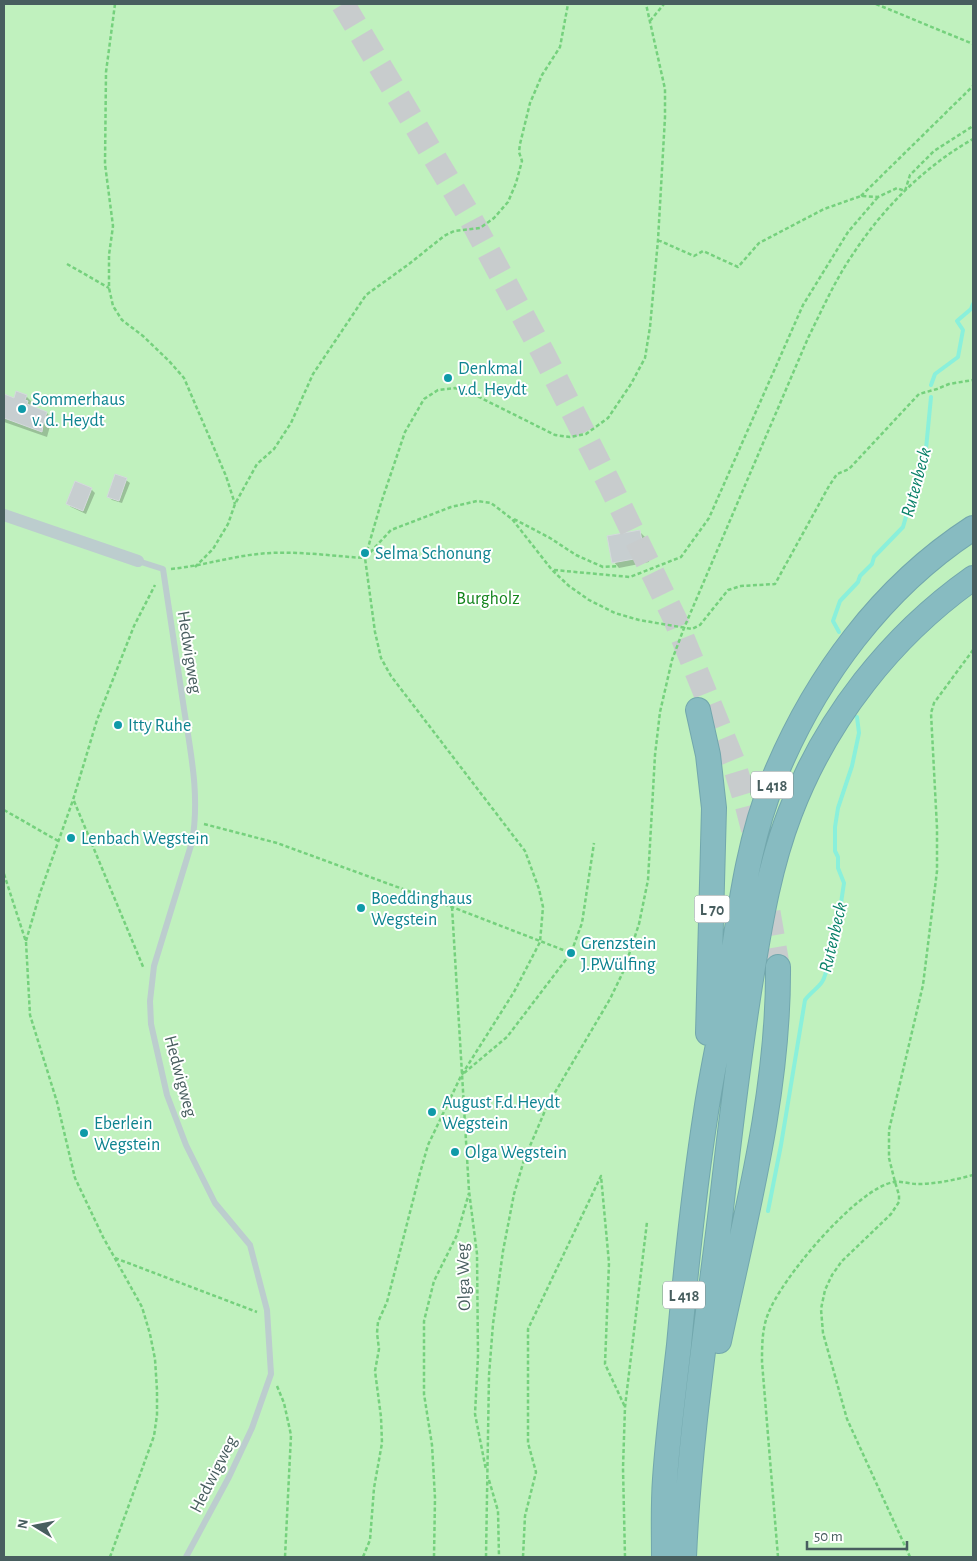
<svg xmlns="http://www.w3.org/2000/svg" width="977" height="1561" font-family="'Alegreya Sans',sans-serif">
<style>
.green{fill:#c0f1be}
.shadow{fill:#0003}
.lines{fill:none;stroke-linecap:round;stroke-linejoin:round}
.stream{stroke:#8af0db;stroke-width:4}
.building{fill:#c7ced0;stroke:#d4dadc}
.highway-tunnel{stroke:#c8cccd;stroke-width:24;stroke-dasharray:24 12;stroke-linecap:butt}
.highway-casing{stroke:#72a7ad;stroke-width:26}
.path{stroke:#75d17d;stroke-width:2.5;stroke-dasharray:4 2.5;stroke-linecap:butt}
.lane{stroke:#bccdce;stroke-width:6}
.street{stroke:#bccdce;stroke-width:12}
.highway{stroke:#87bbc1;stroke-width:24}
.culture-dot{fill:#0f9aa8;stroke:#fff;stroke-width:2}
.labels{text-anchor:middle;stroke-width:4;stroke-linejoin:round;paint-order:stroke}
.shield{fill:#fff;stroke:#7f8e8f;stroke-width:1}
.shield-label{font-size:16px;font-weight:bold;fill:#485e5f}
.culture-label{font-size:18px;fill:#0d838f;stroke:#fff;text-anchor:start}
.park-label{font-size:18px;fill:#14851d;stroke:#fff}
.street-label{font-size:18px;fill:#485e5f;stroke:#fff}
.water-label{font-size:19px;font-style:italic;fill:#0a8269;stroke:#fff}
</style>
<rect width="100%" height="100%" fill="#f3f1f2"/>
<path class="green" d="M4,4h969v1553h-969z"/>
<path class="shadow" d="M4,395l10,4 12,-3 6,6 -2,3 17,8 5,6 -5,18 -43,-15z
M126,480l4,3 -8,20 -10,-3 -4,-4z
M91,489l4,4 -9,21 -15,-7 -3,-3z
M639,531l6,6 4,25 -30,6 -5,-6z"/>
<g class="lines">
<path class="stream" d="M931,385l4,-11 23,-17 5,-27 -6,-9 14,-12 2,-5
M839,632l-6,-11 7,-20 18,-19 2,-6 12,-12 2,-7 29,-30 4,-14 4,-5 2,-12 3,-7 3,-21 7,-19 5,-52
M768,1211l13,-66 24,-145c5,-7 14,-13 17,-18 8,-12 3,-28 13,-39l9,-60 -6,-15v-11l-3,-6v-24l3,-19 14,-42 7,-33 -2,-16"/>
</g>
<path class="building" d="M16,391l11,4 -2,5 3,1 -1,3 20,8 -4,13 -1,7 -38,-14v-24l10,4z
M115,474l12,4 -8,23 -12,-4z
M75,481l17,7 -9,23 -17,-7z
M640,530l5,27 -33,6 -5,-27z"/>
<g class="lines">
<path class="highway-tunnel" d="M343,4l124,208 76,141 67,132 65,134 58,142 14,45 10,39 21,122"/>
<g class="highway-casing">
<path id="highway" d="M698,710l10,45 6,53 -6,225
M719,1341c26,-123 60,-247 59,-374
M664,1557c0,-26 -1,-52 1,-78 3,-45 9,-89 14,-134 7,-78 15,-156 27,-233 5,-35 13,-70 19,-105 13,-77 19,-156 49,-229 41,-100 108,-191 199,-250
M684,1557c5,-116 23,-232 37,-348 9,-79 18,-158 31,-236 9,-55 18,-108 38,-160 36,-94 101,-177 183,-235"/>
</g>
<path class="path" d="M115,4l-9,68 -1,92 8,62 -4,29v33l4,18 9,14 21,16 26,25 15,17 42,98 9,28
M876,4l97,40
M650,21l14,-17
M861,196l112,-110
M658,240l36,16 9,-5 35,16 21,-24 65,-34 37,-13 17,1 19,-9 8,3 5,-16 24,-24 39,-25
M67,264l42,24
M514,519l36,19 26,17 27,12 16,-1
M366,557l25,-27 60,-23 26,-6 14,2 21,16 40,51 17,16 20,14 26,13 24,7 53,9 8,-4 28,-35 13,-4 34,-2 54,-98 8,-12 12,-5 70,-75 18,-5 12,-5 24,-4
M195,567l18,-18 15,-25 7,-20 22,-40 17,-15 17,-26 22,-49 53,-79 43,-31 35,-28 10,-5 26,-3 14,-10 14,-16 8,-19 6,-22 -3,-9 1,-8 10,-41 12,-28 18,-28 8,-43
M171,569c30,-3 58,-12 87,-15 35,-4 72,2 107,4
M554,570l76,7 51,-20 28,-39 94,-213 45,-73 30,-35
M74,801l70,168
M4,810l56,32
M204,824l73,19 175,64 119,46
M4,874l22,68 4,73 27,87 18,76 28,59 39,70 8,27 5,25 2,31v25l-3,21 -44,121
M452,907l17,284 8,63 1,102 -3,58 11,56
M26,941l14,-48 33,-93 24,-80 37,-94 21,-41
M464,1073l43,-36 64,-84 11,-30 12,-80
M115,1258l142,54
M277,1386l7,17 7,32 -6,122
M489,1480l9,31 1,46
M363,1557l7,-17 4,-52 8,-45 -1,-26 -6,-46 4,-22 -2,-16 1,-11 9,-20 33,-129 8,-28 33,-69 53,-84 26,-50 3,-35 -4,-18 -14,-38 -134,-175 -10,-18 -6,-26 -10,-74 16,-55 24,-71 19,-33 14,-9 17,-2 20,7 80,40 15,2 16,-3 22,-16 23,-34 14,-26 5,-31 8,-87 7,-123v-28l-19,-85
M434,1557l1,-59 -3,-53 -8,-51v-73l10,-40 23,-46 12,-42
M486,1557l3,-182 4,-51 10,-73 11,-57 10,-34 23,-54 63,-107 14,-29 15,-46 9,-44 7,-125 5,-43 12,-52 12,-32 124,-290c14,-28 27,-58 45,-84 30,-46 72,-88 120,-115
M523,1557l2,-41 11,-44 -8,-29v-114l73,-153 8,87 -4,101 20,43
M625,1557l-2,-89 2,-61 22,-185
M778,1557l-16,-195c0,-16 0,-33 6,-48 13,-35 89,-126 126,-132 8,-1 16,2 23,2 19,0 38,-4 56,-9
M910,1557l-63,-138 -24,-86 -2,-24 4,-19 7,-15 10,-14 49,-47 8,-12v-7l-4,-13 -6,-24v-28l34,-145 14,-114v-43l-6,-115 3,-10 39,-53"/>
<path class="lane" d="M138,561l25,8c7,47 14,94 21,140 7,45 16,88 8,133l-38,124 -4,35 1,23 16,71 19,50 29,58 35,42 17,65 4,64 -19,54 -23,49 -43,80"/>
<path class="street" d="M4,515l134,46"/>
<use href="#highway" class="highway"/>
</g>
<g class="culture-dot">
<circle cx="448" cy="378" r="5"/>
<circle cx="22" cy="409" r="5"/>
<circle cx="365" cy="553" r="5"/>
<circle cx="118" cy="725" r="5"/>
<circle cx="71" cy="838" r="5"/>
<circle cx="361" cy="908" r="5"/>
<circle cx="571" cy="953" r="5"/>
<circle cx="432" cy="1112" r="5"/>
<circle cx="84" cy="1133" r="5"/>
<circle cx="455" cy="1152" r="5"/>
</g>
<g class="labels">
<g class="shield">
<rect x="751" y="771.5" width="42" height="27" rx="4"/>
<rect x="694.5" y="895.5" width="35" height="27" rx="4"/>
<rect x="663" y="1281.5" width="42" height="27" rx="4"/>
</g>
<g class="shield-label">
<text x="772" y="791">L 418</text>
<text x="712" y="915">L 70</text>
<text x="684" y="1301">L 418</text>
</g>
<g class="culture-label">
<text x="458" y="374">Denkmal<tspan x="458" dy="21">v.d. Heydt</tspan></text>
<text x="32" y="405">Sommerhaus<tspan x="32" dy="21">v. d. Heydt</tspan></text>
<text x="375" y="559">Selma Schonung</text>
<text x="128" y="731">Itty Ruhe</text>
<text x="81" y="844">Lenbach Wegstein</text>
<text x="371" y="904">Boeddinghaus<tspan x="371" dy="21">Wegstein</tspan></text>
<text x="581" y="949">Grenzstein<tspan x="581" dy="21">J.P.Wülfing</tspan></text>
<text x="442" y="1108">August F.d.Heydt<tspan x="442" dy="21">Wegstein</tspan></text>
<text x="94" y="1129">Eberlein<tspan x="94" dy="21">Wegstein</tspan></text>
<text x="465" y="1158">Olga Wegstein</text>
</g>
<g class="park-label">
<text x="488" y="604">Burgholz</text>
</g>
<g class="street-label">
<text transform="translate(190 652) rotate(81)" y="6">Hedwigweg</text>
<text transform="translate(181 1076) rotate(75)" y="6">Hedwigweg</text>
<text transform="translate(463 1277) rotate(-92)" y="6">Olga Weg</text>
<text transform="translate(213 1474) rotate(-63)" y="6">Hedwigweg</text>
</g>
<g class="water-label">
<text transform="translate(915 482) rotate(-75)" y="7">Rutenbeck</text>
<text transform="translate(832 937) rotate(-77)" y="7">Rutenbeck</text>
</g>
</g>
<rect width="977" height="1561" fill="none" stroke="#485e5f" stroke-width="10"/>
<g transform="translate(35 1526) rotate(280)" stroke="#ffffff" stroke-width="4" paint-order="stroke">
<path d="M0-4L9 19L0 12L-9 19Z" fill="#485e5f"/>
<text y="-8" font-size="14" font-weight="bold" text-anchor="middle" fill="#485e5f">N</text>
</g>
<path d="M807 1541v8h100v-8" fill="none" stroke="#485e5f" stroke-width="2.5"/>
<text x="814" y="1541" font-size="15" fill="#485e5f" stroke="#ffffff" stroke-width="4" paint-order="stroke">50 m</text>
</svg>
